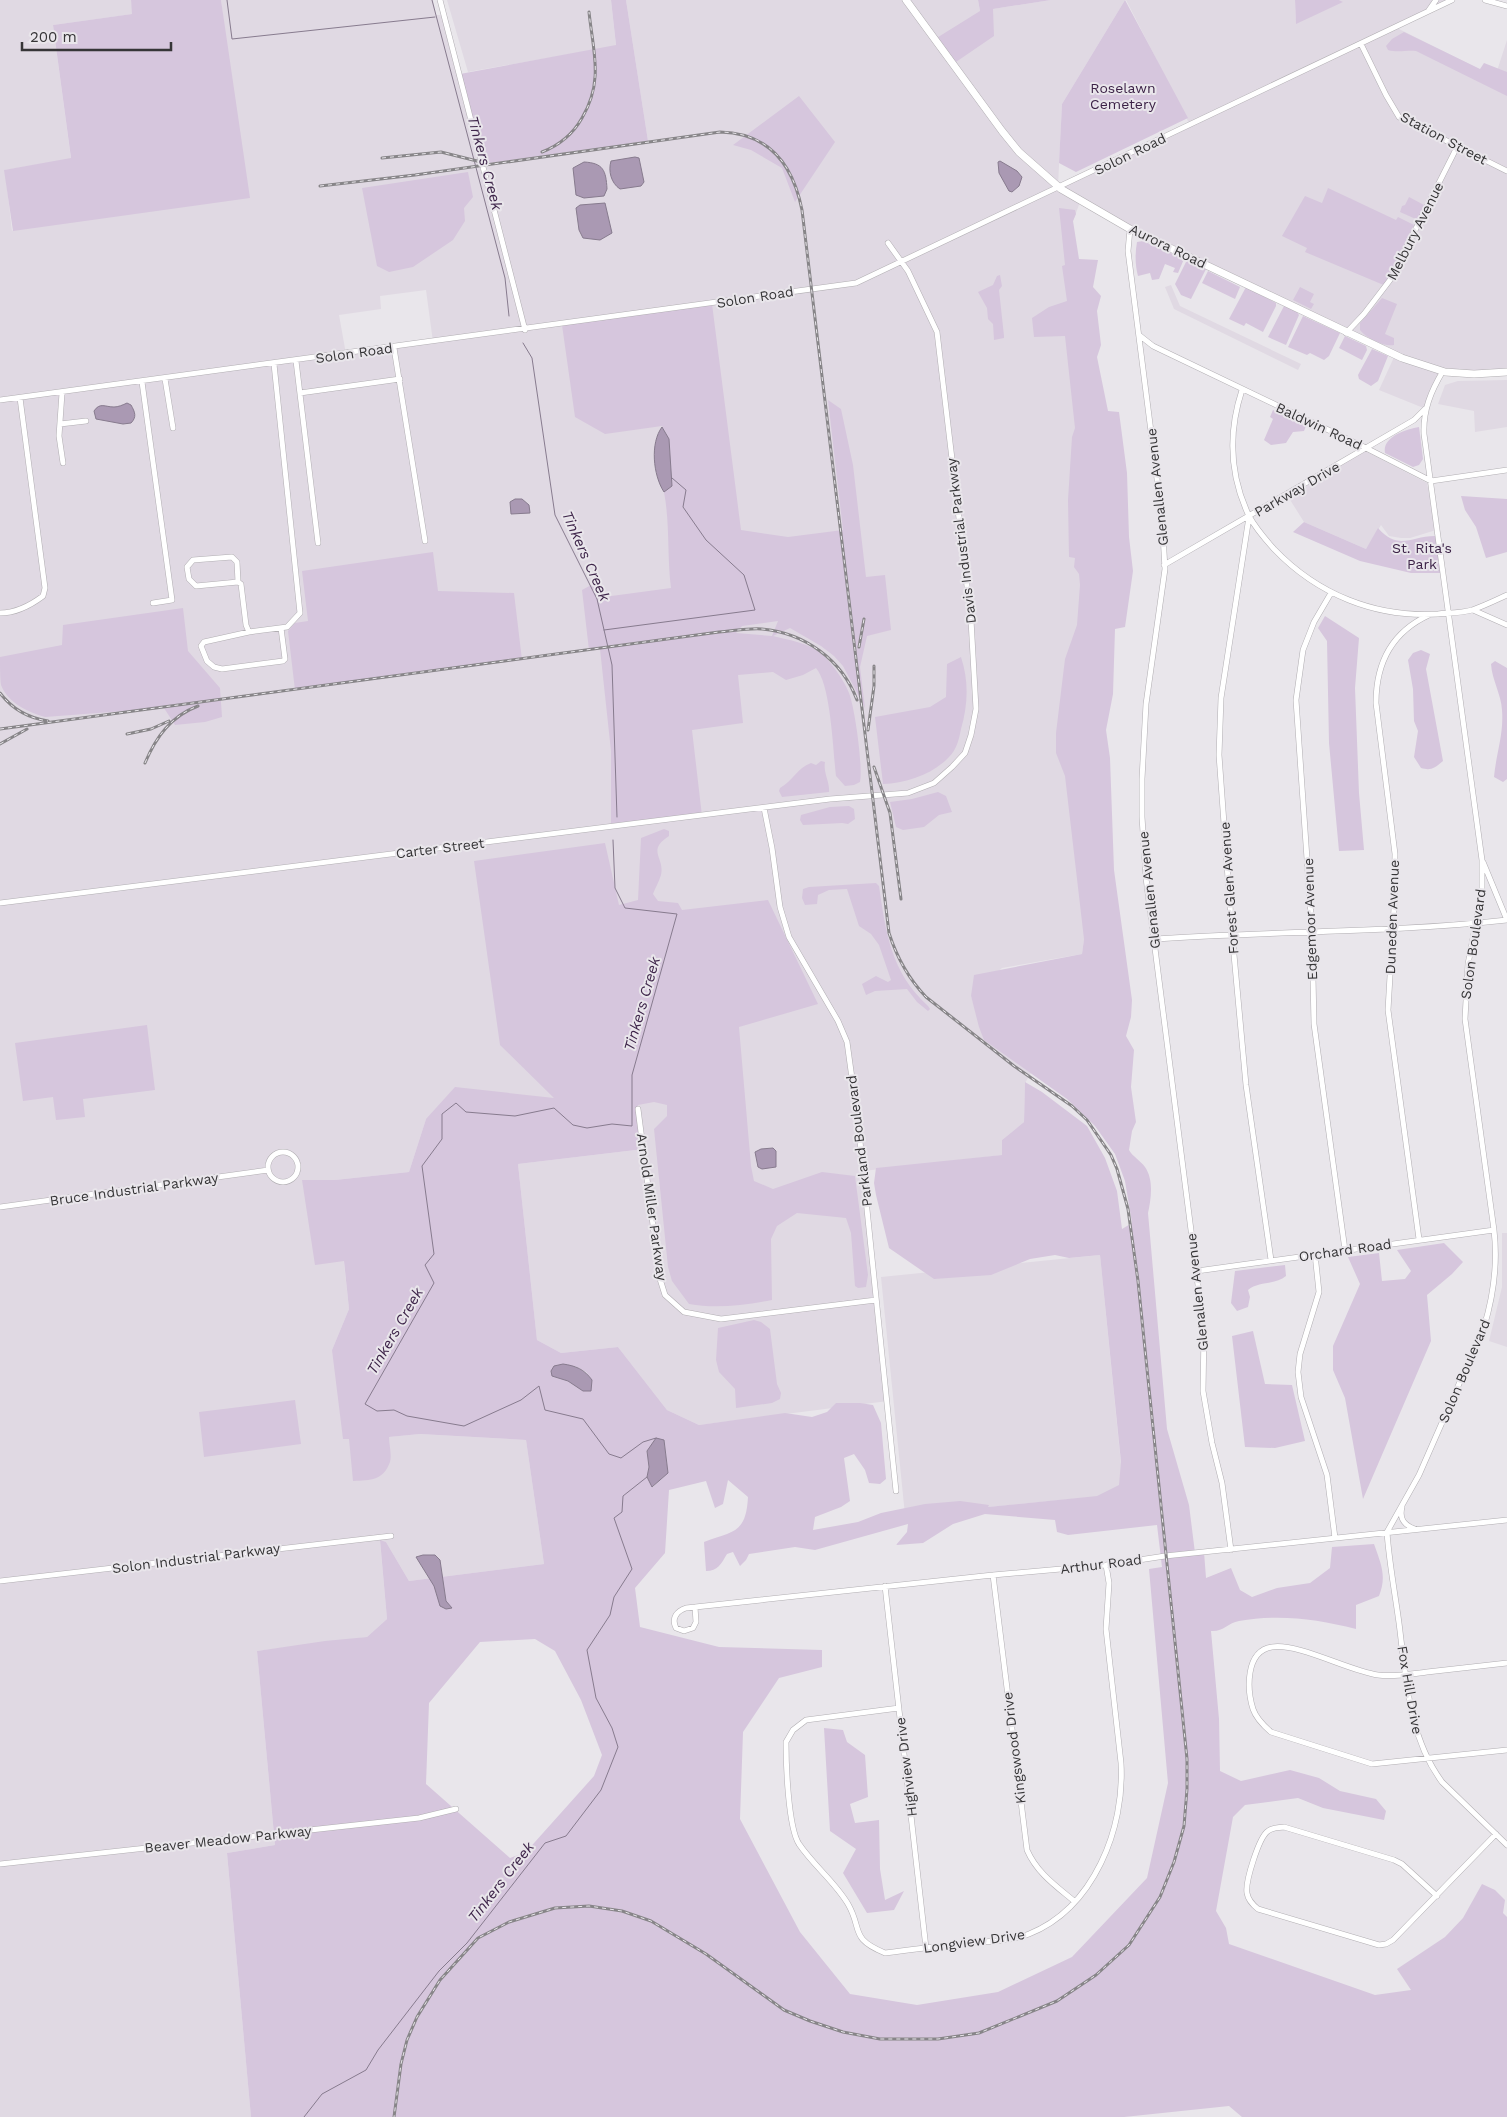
<svg xmlns="http://www.w3.org/2000/svg" width="1507" height="2117" font-family="'Work Sans',sans-serif">
<style>
.built{fill:#e0d9e3;fill-rule:evenodd}
.green{fill:#d6c6dd;fill-rule:evenodd}
.water{fill:#aa99b3;stroke:#877b8e}
.lines{fill:none;stroke-linecap:round;stroke-linejoin:round}
.stream{stroke:#877b8e;stroke-width:1}
.minor-casing{stroke:#b1aeb2;stroke-width:6}
.major-casing{stroke:#b1aeb2;stroke-width:8}
.minor{stroke:#fff;stroke-width:5}
.major{stroke:#fff;stroke-width:7}
.rail-casing{stroke:#878588;stroke-width:3}
.rail{stroke:#e9e6eb;stroke-width:1;stroke-dasharray:4;stroke-linecap:butt}
.labels{text-anchor:middle;stroke-width:4;stroke-linejoin:round;paint-order:stroke}
.park-label{font-size:14px;fill:#3c2247;stroke:#e9e6eb}
.street-label{font-size:14px;fill:#363537;stroke:#e9e6eb}
.water-label{font-size:15px;font-style:italic;fill:#3f264b;stroke:#e9e6eb}
</style>
<rect width="100%" height="100%" fill="#e9e6eb"/>
<path class="built" d="M0,0h131l2,14 -80,11 18,134 -66,11 7,61 214,-189 -5,-42h212l3,15h8l39,149 165,-23 -22,-141h352l2,11 71,-11h74l-63,104 -4,82 132,-61 -64,-125h169l1,23 46,-21 -3,-2h113l-57,27 100,50 12,-37v332l-64,-1 -17,38 -47,-19 16,-35 -315,-153 -7,19 -4,25 16,145 -1,548 -2,15 -80,14 -31,28 13,43 47,34 -6,10 -1,39 -22,18 1,15 -140,16 25,230 -189,24 -32,-15 -49,-63 -57,6 -24,-13 -19,-176 126,-15 -218,-30 -17,53 -74,8 14,129 -17,41 56,87 32,-3 106,6 18,124 -135,17 -23,-39 -6,-1 7,78 -20,18 -110,14 18,194 -48,8 24,264h-251zM426,290l7,52 -87,12 -7,-39 42,-6 -1,-13z
M447,0h164l5,46 -148,26z
M1171,285l9,21 121,58 -3,6 -124,-61 -9,-22z
M1507,380v47l-32,5 -1,-21 -36,-7 7,-19 13,-4z
M1363,450l64,33 9,47 -26,8h-9l-12,-2 -8,-11 -15,24 -62,-27 -17,-27z
M1502,1233h5v114l-18,-6 13,-54z
M1100,1255l24,239 -219,21 -24,-238z"/>
<path class="green" d="M131,0h90l29,198 -237,33 -9,-61 67,-12 -18,-133 79,-11z
M611,0h15l22,141 -165,23 -23,-90 156,-29z
M978,0h73l-58,9 1,27 -41,28 -18,-25 45,-28z
M1125,0l63,118 -112,54 -17,-9 3,-59z
M1295,0h44l4,2 -47,22z
M1404,32l76,37 4,-6 23,9v24l-91,-45c-10,-1 -18,2 -28,-1l-2,-4 6,-7z
M799,96l36,46 -40,60 -13,-34 -31,-18 -18,-5z
M468,172l5,25 -9,11 1,13 -12,19 -40,27 -24,5 -12,-6 -15,-78z
M1328,188l68,32 2,-3 16,8 -28,61 -81,-34 2,-4 -25,-12 23,-40 17,7z
M1409,197l15,8 -6,15 -18,-8 2,-6 3,-1z
M1059,208l16,2 1,4 -3,7 6,38 19,1 -5,27 8,9 -4,15 4,34 -4,12 11,54 11,1 8,61 2,64 4,34 -8,56 -10,2 -2,65 -7,36 4,28 4,112 18,130 -1,17 -5,19 8,14 -3,37 5,35 -4,9 -3,19c4,7 11,10 16,17 9,13 6,32 3,46l19,216 22,76 6,48 9,-1 2,26 25,-10 9,22 12,7 25,-9 33,-5 20,-15 2,-21 42,-3c7,20 13,32 5,52l-23,9v24c-39,-10 -77,-15 -117,-8 -11,2 -16,11 -28,10l8,88 1,52 21,10 49,-11 29,8 21,13 36,8 10,12 -2,9 -61,-12 -25,-10 -53,7 -12,12 -17,94 10,17 3,16 146,51 36,-5 -14,-21 48,-32 18,-19 19,-34 13,6 10,10 -2,13 4,4v200h-265l-13,-11 -105,11h-873l-24,-264 48,-8 -18,-194 68,-10 42,-4 20,-18 -7,-79 6,2 23,39 135,-17 -18,-124 -106,-6 -31,3c0,7 3,18 1,25 -7,19 -19,18 -37,19l-4,-42h-6l-11,-89 17,-41 -5,-48 -29,4 -13,-85h33l74,-8 17,-53 29,-32 99,11 -54,-53 -26,-184 131,-18 14,62 19,-5 3,-62 23,-9 5,2v5c-23,15 -4,21 -8,39 -2,7 -6,13 -8,19l5,7 20,2 4,7 86,-10 50,104 -79,23 12,139 3,15 19,8 49,-17 33,4 13,99 -2,12 -8,1 -3,-2 -4,-53 -5,-15 -49,-5 -20,13 -6,13 1,61c-28,5 -55,9 -83,4l-17,-23 -4,-14 -14,-138 13,-13v-11l-13,-3 -16,3 6,44 -126,15 19,176 24,13 57,-6 49,63 32,15 86,-12 27,4 15,-5 9,-9h24l13,2 8,18 5,56 -6,5 -11,-1 -4,-13 -11,-16 -10,4 6,43 -9,6 -26,10 -2,13 45,-8 23,-9 44,-9 35,-3 29,4 -1,2 109,-11 22,-11 2,-23 -21,-207 -31,3 -14,-3 -25,4 -39,16 -57,4 -45,-31 -13,-53 -2,-12 2,-15 126,-13v-15l22,-18 1,-40 17,10 45,34 18,32 12,33 5,38 10,-6 -7,-42 -10,-27 -20,-28 -28,-27 -83,-59 -5,-13 -8,-31 3,-21 108,-21 2,-15 -19,-163 -9,-23v-20l9,-74 12,-34 3,-40 -1,-11 -5,-7 1,-9 -6,-1 -1,-57 4,-63 3,-9 -10,-92 -31,1 -2,-19 17,-11 18,-6 -5,-35 3,-1zM575,1366l11,6 6,8 -8,11 -16,-10 -16,-5zM664,1440l4,33 -15,14 -6,-9 2,-11 -2,-16zM728,1480l20,17c-2,37 -15,34 -44,45l2,29c12,0 15,-7 21,-17l6,-2 7,14 6,-6 3,-6 46,-7 20,3 93,-26 -1,8 -11,13 27,-2 30,-19 32,-10 70,6 2,12 11,3 89,-10 5,42 -13,2 19,214 -21,95 -75,79 -74,35 -81,13 -67,-11 -50,-62 -60,-113 3,-87 36,-54 43,-11v-17l-103,-3 -79,-20 -5,-39 30,-35 4,-63 37,-9 9,27 8,-4zM535,1639l20,12 26,49 21,55 -8,21 -68,76 -16,6 -84,-74 3,-81 51,-61z
M1143,241l41,18 -6,14 -5,-1 2,-4 -10,-4 -6,15 -7,1 -2,-7 -12,3c-3,-11 -3,-23 -1,-34z
M1187,260l19,9 -15,30 -10,-4 -6,-11z
M1208,271l32,16 -5,12 -33,-16z
M1000,275l2,11 -3,4 5,46v2l-10,2 -1,-16 -5,-5 -1,-11 -9,-16 15,-7 4,-9z
M1246,287l30,16v3l-13,26 -17,-9 -2,3 -15,-7z
M1300,287l14,7 -4,8 4,2 -3,5 -18,-9z
M1382,298l15,6 -12,30 9,4v7c-10,2 -28,-7 -34,-15v-7z
M712,304l29,226 47,7 55,-7 -15,-130 13,9 12,56 13,112 19,-2 6,55 -24,6 -7,31 5,41 -22,-42 -9,-10 -13,-10 -31,-18 -17,8c15,4 37,7 50,19 9,8 22,27 26,38 6,16 14,73 11,89l-6,3 -9,1 -9,-10c-3,-25 -5,-91 -20,-108l-13,7 -17,5 -13,-8 -35,3 5,48 -51,7 10,86 -91,11v-76l-11,-102 -11,1 -7,-60 13,-7 9,14 67,-9c-4,-32 -1,-65 -7,-96l8,-6 -3,-47 -7,-13 -57,8 -30,-17 -13,-92zM778,621l-6,15 -36,-3 6,-7z
M1284,306l13,6 2,3 -13,30 -18,-8z
M1303,316l37,17 -11,23 -5,4 -14,-7 -3,2 -19,-8z
M1345,336l21,10 1,4 -5,10 -23,-12z
M1372,349l16,7 -10,25 -7,5 -12,-7 -1,-4z
M1273,410l33,16 -2,5 -11,1 -7,11 -15,2 -7,-5 9,-21 -3,-2z
M1419,427l4,32 -4,6 -6,2 -28,-14c-3,-16 21,-24 34,-26z
M1461,496l46,3v53l-21,6 -10,-31 -11,-17z
M1304,522l62,27 12,-21c21,24 34,7 59,8l5,37h-31l-51,-12 -67,-29z
M433,552l5,39 76,2 8,67 -227,30 -7,-59 7,-8 13,-2 -6,-50z
M183,608l5,43 32,37 2,29 -17,5 -30,3 -11,-17 -119,9c-17,-5 -37,-14 -44,-32 -1,-7 -1,-20 -1,-28l62,-12 1,-20z
M1325,616l34,22 -4,50 4,105 5,57 -25,1 -10,-108 -2,-102 -9,-13z
M1421,650l9,4 -4,15 17,92c-8,7 -12,10 -22,7l-7,-11 4,-26 -4,-10 -1,-32 -5,-29 5,-7z
M961,657c8,24 7,48 0,72 -2,10 -4,20 -12,28 -17,18 -43,26 -66,27l-8,-67 55,-10 16,-10 1,-33z
M1495,661l12,7v111l-4,3 -9,-5c2,-23 10,-43 8,-67 -1,-16 -10,-30 -11,-46z
M821,761l4,1c-2,11 5,20 4,30l-47,5 -3,-6 1,-3c13,-7 17,-20 31,-25l5,2z
M938,792l8,4 6,16 -13,3 -15,12 -21,3 -7,-3 -6,-25 22,-3z
M849,806l5,3 1,10 -7,5 -6,-1 -39,2 -3,-5 1,-5 29,-8z
M876,883l3,3c7,48 12,86 49,120l2,3 -2,2 -11,-9 -10,-13 -32,2 -9,4 -4,-11 14,-8 12,6 3,-2 -12,-35 -8,-11 -12,-8 -12,-37 -18,1 -11,5 -1,9 -12,1 -3,-7 1,-9 6,-2z
M147,1025l8,65 -72,9 2,18 -29,3 -3,-23 -30,4 -8,-58z
M1444,1243l19,19 -11,12 -25,21 4,46 -68,158 -18,-101 -12,-28v-24l27,-62 -12,-27 31,-4 3,28 23,-2 6,-8 -14,-21z
M1285,1265l1,11c-11,9 -27,5 -38,14l2,7 -2,10 -11,4 -6,-8 4,-32z
M754,1320l7,2 9,7 7,55 4,9 -1,6 -8,4 -36,5 -1,-19 -16,-17 -3,-12 2,-32z
M1253,1331l12,53 27,1 13,56 -30,7 -30,-1 -13,-111z
M295,1400l6,44 -97,13 -5,-45z
M824,1728l19,2 4,12 18,13 3,42 -18,7 5,19 24,-3 1,49 5,31 19,-9 -10,19 -27,3 -24,-40 13,-24 -26,-18z"/>
<path class="water" d="M635,157l4,1 5,24 -3,4 -21,3c-9,-6 -12,-18 -9,-28z
M1000,161l17,10 5,6 -3,9 -7,6 -3,-1 -10,-18 -1,-11z
M584,162c19,1 22,8 23,27l-3,7 -20,2 -8,-3 -3,-27z
M605,203l7,30 -12,7 -17,-2 -4,-8 -3,-22 4,-3z
M127,403l4,2c4,7 6,12 0,18l-8,1 -27,-5 -2,-8c6,-9 11,-4 20,-4 4,0 9,-2 13,-4z
M662,427l7,12 3,47 -8,6c-11,-17 -14,-49 -2,-65z
M515,499h7l7,6 1,8 -19,1 -1,-12z
M773,1148l3,3v16l-14,2 -4,-2 -3,-15 6,-3z
M563,1364c13,2 21,5 29,16l-1,11h-8l-15,-10 -16,-5 -1,-5 3,-5z
M656,1438l8,2 4,33 -16,14 -5,-10 2,-10 -2,-16z
M423,1555h12l5,5 6,41 6,7 -6,1 -6,-3 -6,-20 -18,-29z"/>
<g class="lines">
<path class="stream" d="M227,0l5,39 203,-22
M432,0l73,278 4,38
M523,343l9,15 23,157 42,84 15,66 5,152
M604,630l151,-20 -11,-35 -38,-35 -23,-33 3,-17 -14,-12
M613,840l2,48 10,20 52,6 -45,161v51l-20,-2 -25,4 -14,-3 -19,-17 -39,8 -49,-4 -10,-9 -14,11v25l-20,27 12,88 -9,11 9,18 -69,121 12,7 17,-1 13,6 57,10 57,-26 18,-14 6,24 38,9 26,35 12,4 22,-16 13,-4
M304,2117l18,-23 44,-24 12,-20 61,-79 28,-28 78,-100 21,-7 35,-46 17,-43 -6,-19 -16,-30 -9,-48 23,-35 4,-18 18,-28 -18,-51 8,-6 1,-16 24,-19"/>
<g class="minor-casing">
<path id="minor" d="M440,0l85,330
M1485,0l22,6
M1429,10l7,-10
M1361,44l25,51 13,22 108,54
M1130,229l-2,22 34,267 3,51 -19,135 -4,75v38l4,61 58,454 -1,59 9,52 10,40 9,67
M1346,333l18,-19 26,-34 67,-133
M1139,335l14,11 213,102 65,33 76,-11
M394,348l31,193
M296,361l22,182
M165,379l8,49
M142,382l30,218 -19,3
M1242,390c-14,43 -13,84 7,126 6,11 16,23 25,33 43,45 101,69 164,65 11,-1 24,-1 34,-4 12,-4 24,-10 35,-15
M62,393l-3,43 4,27
M300,393l100,-14
M0,400l856,-117 596,-283
M60,424l26,-3
M1249,517l-28,181 -2,57 13,178 14,152 25,175
M1164,565l250,-145 11,-11
M238,582l-1,-20 -5,-5 -39,3 -6,7 2,12 7,7 42,-4 3,2 5,41 3,7 38,-5 13,-14 -26,-249
M1331,593l-17,29 -11,28 -7,50 16,231 2,93 31,226
M1473,610l34,15
M0,613c15,0 31,-8 43,-17l2,-8 -25,-190
M249,632l-45,10 -3,4 6,15 7,6 8,2 61,-8 2,-2 -4,-31
M764,808l8,40 8,59 9,30 49,84 9,21 11,80 38,369
M1483,862l24,58
M0,903l830,-104 78,-6 26,-10 18,-16 13,-14 6,-18 5,-26 -5,-89 -34,-288 -29,-61 -20,-28
M1153,939c118,-8 237,-6 354,-19
M638,1109l22,170 5,16 19,17 37,7 155,-19
M268 1167a15 15 0 1 1 30 0a15 15 0 1 1-30 0Z
M0,1207l268,-37
M1419,1239l-31,-229 6,-102 1,-54 -19,-151c0,-40 16,-71 53,-88
M1315,1254l4,38 -19,62 -2,18 3,25 26,78 8,63
M1197,1271l297,-41
M1402,1507c-3,12 2,18 13,22
M1387,1532l32,-57 65,-148c10,-33 14,-63 10,-97l-29,-211 3,-55 14,-73v-31l-58,-426c-1,-24 7,-43 19,-63
M1387,1532c2,30 8,61 12,91 7,54 9,113 43,159l65,63
M993,1575l34,275c10,23 29,36 47,51
M0,1581l391,-45
M885,1586l41,362
M695,1607l1,15 -3,6 -9,3 -8,-3c-5,-10 1,-17 10,-20l307,-33 113,-10 59,-9 342,-36
M1507,1663c-27,3 -53,6 -80,9 -16,2 -33,5 -49,3 -29,-4 -79,-32 -106,-28 -27,4 -25,43 -19,62 3,9 11,17 18,23l101,32 135,-14
M899,1708l-93,12 -13,10 -7,12c0,21 2,85 13,102 15,22 36,38 49,60 15,26 1,34 37,49 29,-4 58,-7 88,-10 18,-2 39,-2 56,-9 65,-26 96,-106 92,-171l-15,-134 3,-46 -3,-18
M0,1864l419,-46 37,-9
M1437,1896l-35,-32 -8,-4 -110,-33c-6,1 -11,0 -16,4 -9,6 -23,51 -21,62 1,7 6,12 11,16l121,36 7,-1 7,-4 103,-106"/>
</g>
<g class="major-casing">
<path id="major" d="M906,0l96,131 17,21 42,37 69,40 272,129 43,14 29,2 33,-2"/>
</g>
<use href="#minor" class="minor"/>
<use href="#major" class="major"/>
<g class="rail-casing">
<path id="rail" d="M542,152c18,-7 31,-18 40,-34 22,-37 11,-67 7,-106
M382,158l59,-6 40,10
M320,186l95,-11 305,-43c50,1 73,33 82,78l87,723c8,25 19,45 37,64l88,69 58,40 15,14 24,35 6,14 11,40 10,72 49,478v30l-3,37 -10,36 -14,35 -31,48 -33,30 -39,26 -78,32 -41,6h-58l-37,-7 -33,-11 -26,-11 -78,-56 -55,-33 -29,-10 -33,-5 -34,2 -46,14 -31,16 -38,42 -23,37 -10,23 -6,24 -7,53
M859,647l5,-28
M0,693c12,16 28,25 48,28
M0,729l719,-97c14,-1 29,-4 43,-3 43,4 80,31 95,71
M868,730l6,-44v-20
M127,734l24,-5 18,-8
M0,744l27,-15
M145,763c11,-26 26,-47 53,-57
M874,767l16,46 11,86"/>
</g>
<use href="#rail" class="rail"/>
</g>
<g class="labels">
<g class="park-label">
<text x="1123" y="93">Roselawn<tspan x="1123" dy="16">Cemetery</tspan></text>
<text x="1422" y="553">St. Rita's<tspan x="1422" dy="16">Park</tspan></text>
</g>
<g class="street-label">
<text transform="translate(1444 138) rotate(28)" y="5">Station Street</text>
<text transform="translate(1130 154) rotate(-26)" y="5">Solon Road</text>
<text transform="translate(1415 231) rotate(-63)" y="5">Melbury Avenue</text>
<text transform="translate(1168 246) rotate(26)" y="5">Aurora Road</text>
<text transform="translate(755 297) rotate(-9)" y="5">Solon Road</text>
<text transform="translate(354 353) rotate(-8)" y="5">Solon Road</text>
<text transform="translate(1319 426) rotate(25)" y="5">Baldwin Road</text>
<text transform="translate(1157 487) rotate(-96)" y="5">Glenallen Avenue</text>
<text transform="translate(1297 489) rotate(-30)" y="5">Parkway Drive</text>
<text transform="translate(961 541) rotate(-97)" y="5">Davis Industrial Parkway</text>
<text transform="translate(440 848) rotate(-7)" y="5">Carter Street</text>
<text transform="translate(1229 888) rotate(-94)" y="5">Forest Glen Avenue</text>
<text transform="translate(1149 890) rotate(-96)" y="5">Glenallen Avenue</text>
<text transform="translate(1392 917) rotate(-88)" y="5">Duneden Avenue</text>
<text transform="translate(1310 919) rotate(-92)" y="5">Edgemoor Avenue</text>
<text transform="translate(1473 944) rotate(-82)" y="5">Solon Boulevard</text>
<text transform="translate(859 1141) rotate(-97)" y="5">Parkland Boulevard</text>
<text transform="translate(134 1189) rotate(-8)" y="5">Bruce Industrial Parkway</text>
<text transform="translate(652 1207) rotate(82)" y="5">Arnold Miller Parkway</text>
<text transform="translate(1345 1250) rotate(-8)" y="5">Orchard Road</text>
<text transform="translate(1197 1292) rotate(-96)" y="5">Glenallen Avenue</text>
<text transform="translate(1464 1371) rotate(-67)" y="5">Solon Boulevard</text>
<text transform="translate(196 1558) rotate(-7)" y="5">Solon Industrial Parkway</text>
<text transform="translate(1101 1564) rotate(-7)" y="5">Arthur Road</text>
<text transform="translate(1410 1690) rotate(80)" y="5">Fox Hill Drive</text>
<text transform="translate(1014 1748) rotate(-97)" y="5">Kingswood Drive</text>
<text transform="translate(906 1767) rotate(-97)" y="5">Highview Drive</text>
<text transform="translate(228 1839) rotate(-6)" y="5">Beaver Meadow Parkway</text>
<text transform="translate(974 1941) rotate(-8)" y="5">Longview Drive</text>
</g>
<g class="water-label">
<text transform="translate(485 163) rotate(75)" y="5">Tinkers Creek</text>
<text transform="translate(586 556) rotate(66)" y="5">Tinkers Creek</text>
<text transform="translate(642 1004) rotate(-74)" y="5">Tinkers Creek</text>
<text transform="translate(395 1331) rotate(-60)" y="5">Tinkers Creek</text>
<text transform="translate(501 1882) rotate(-52)" y="5">Tinkers Creek</text>
</g>
</g>
<path d="M22 42v8h149v-8" fill="none" stroke="#363537" stroke-width="2.5"/>
<text x="30" y="42" font-size="15" fill="#363537" stroke="#e9e6eb" stroke-width="4" paint-order="stroke">200 m</text>
</svg>
